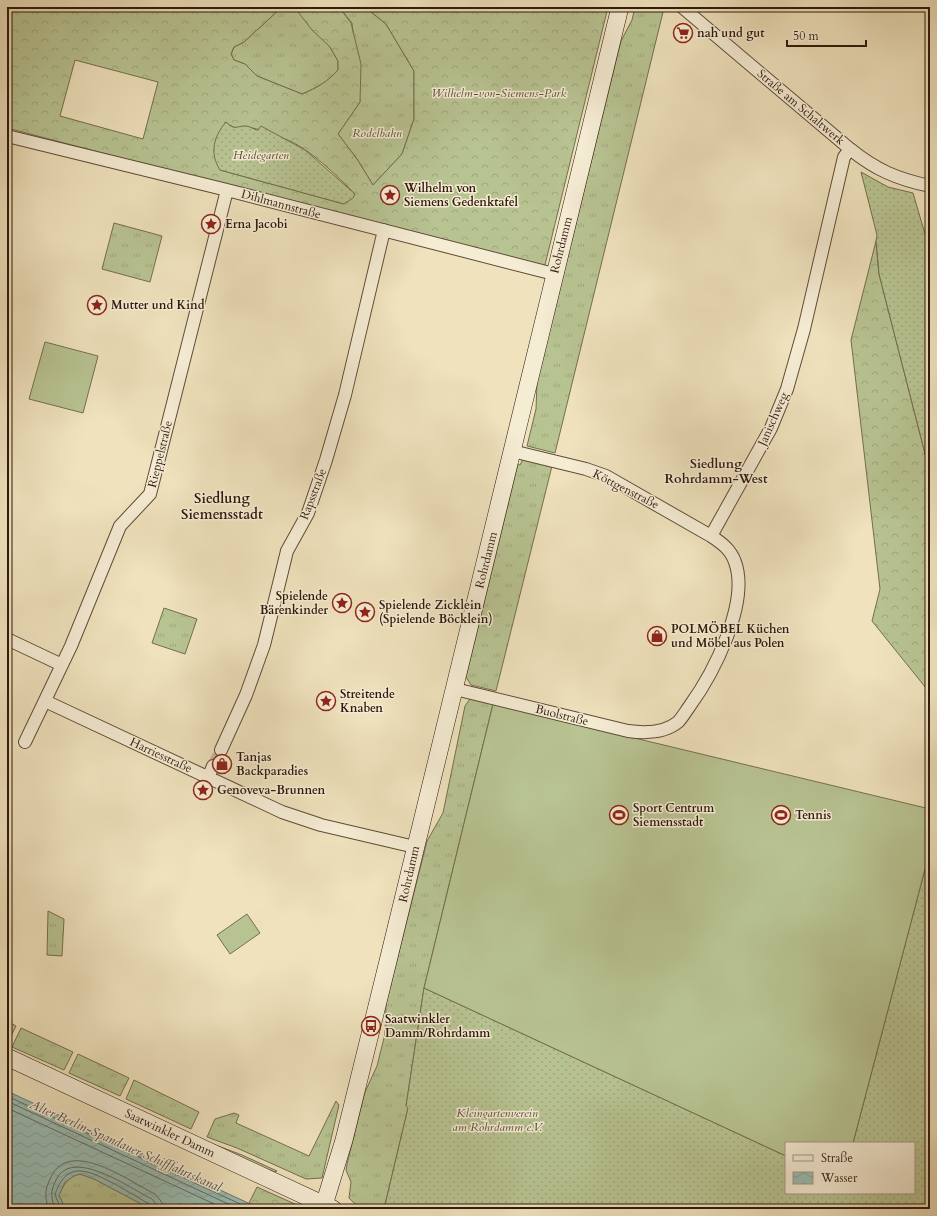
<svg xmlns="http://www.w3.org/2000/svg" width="937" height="1216" font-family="Cardo,serif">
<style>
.grass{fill:url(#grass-tufts);stroke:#746e4f}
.forest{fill:url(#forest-crowns);stroke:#746e4f;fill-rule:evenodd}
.garden{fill:url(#garden-dots);stroke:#746e4f}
.pitch{fill:#b8c392;stroke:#746e4f}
.water{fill:url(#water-waves);stroke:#6f7b71}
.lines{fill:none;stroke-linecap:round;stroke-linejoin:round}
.shore{stroke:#646b60;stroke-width:1}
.street-tunnel{stroke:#c9ba9a;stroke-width:12;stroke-dasharray:12 6;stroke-linecap:butt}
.street-casing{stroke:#5f4b38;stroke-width:14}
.secondary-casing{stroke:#2f190c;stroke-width:18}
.street{stroke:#f5ecd4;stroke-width:12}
.secondary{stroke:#f5ecd4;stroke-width:17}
.labels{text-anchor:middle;stroke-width:3;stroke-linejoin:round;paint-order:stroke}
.poi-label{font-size:12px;font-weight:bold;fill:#2f190c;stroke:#f5ecd4;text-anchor:start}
.park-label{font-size:12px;font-style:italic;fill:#584c34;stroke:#f5ecd4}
.street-label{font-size:12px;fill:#2f190c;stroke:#f5ecd4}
.neighbourhood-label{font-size:13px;font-weight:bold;fill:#2f190c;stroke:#f5ecd4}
.water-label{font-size:13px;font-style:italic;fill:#545247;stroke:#f5ecd4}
.quarter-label{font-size:14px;font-weight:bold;fill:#2f190c;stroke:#f5ecd4}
</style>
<defs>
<pattern id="grass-tufts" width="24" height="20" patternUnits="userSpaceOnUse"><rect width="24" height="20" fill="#b8c392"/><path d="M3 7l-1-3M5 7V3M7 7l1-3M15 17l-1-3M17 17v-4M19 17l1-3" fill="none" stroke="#9ea77d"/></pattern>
<pattern id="forest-crowns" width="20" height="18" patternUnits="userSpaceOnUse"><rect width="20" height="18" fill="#b8c392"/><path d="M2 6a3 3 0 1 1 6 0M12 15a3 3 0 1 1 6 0" fill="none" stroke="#9ea77d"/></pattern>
<pattern id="garden-dots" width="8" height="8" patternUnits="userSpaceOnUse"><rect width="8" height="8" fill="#b8c392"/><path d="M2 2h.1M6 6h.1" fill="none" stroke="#9ea77d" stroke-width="1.8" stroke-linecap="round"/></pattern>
<pattern id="water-waves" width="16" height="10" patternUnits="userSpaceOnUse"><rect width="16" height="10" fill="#9abdb4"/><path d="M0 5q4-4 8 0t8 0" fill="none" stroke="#85a29a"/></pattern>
</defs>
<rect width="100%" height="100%" fill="#efe2bd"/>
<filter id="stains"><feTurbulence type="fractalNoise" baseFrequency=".005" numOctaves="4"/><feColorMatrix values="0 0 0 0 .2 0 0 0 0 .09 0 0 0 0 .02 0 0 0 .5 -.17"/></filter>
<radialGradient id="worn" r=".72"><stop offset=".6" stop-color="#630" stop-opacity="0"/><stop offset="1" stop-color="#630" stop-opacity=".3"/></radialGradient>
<path class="grass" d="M282,7l13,1 35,39 8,14v9c-11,12 -21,18 -36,24l-45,-18 -12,-12 -11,-4 -3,-6 3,-7 10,-5z
M339,7h26l21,17 28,47v48l-12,35 -29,31 -16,-26 -19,-25 22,-32 -8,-79z
M635,7l29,1 -109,445 -28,-7 9,-37 1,-27 84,-341 11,-21z
M114,223l48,13 -12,46 -48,-13z
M523,459l29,7 -56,225 -25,-6 -5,-8 52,-213 2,1z
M164,608l33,11 -12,35 -33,-11z
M470,699l23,5 -69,284 -18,118 2,2 -24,101c-17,0 -23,2 -35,-11l2,-16 -5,-12 1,-6 18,-72 12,-26 8,-32 1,-30 41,-163 16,-28 22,-107z
M48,911l16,8 -2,37 -15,-1z
M7,1021l9,5 -9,18z
M21,1028l52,24 -9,18 -52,-23z
M78,1054l51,24 -9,18 -51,-23z
M134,1080l65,32 -8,17 -65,-30z
M336,1101l3,4 -17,73 -16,1 -69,-31 -30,-11 8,-18 19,-6 5,2 -3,8 73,33z
M213,1144l29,11 35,16 -2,1 -27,-9z
M80,1174l14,5 57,30h-83l-4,-3 -5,-11c5,-11 9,-18 21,-21z"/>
<path class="forest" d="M7,7h275l-38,35 -10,5 -3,7 3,6 11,4 12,12 45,18c15,-6 25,-12 36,-24v-9l-8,-14 -18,-17 -17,-22 -4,-1h48l12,16 10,41 -1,38 -22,32 19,25 16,26 29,-31 12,-35v-48l-28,-47 -21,-17h243l-64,262 -537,-141zM75,60l83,22 -15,57 -83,-23zM225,122c16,11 11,2 22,5 13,2 26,7 38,12 23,8 53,38 70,55l-11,10 -124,-34z
M876,241l3,33 51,199v220l-58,-72 8,-32 -29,-249z
M257,1187l49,22h-45l-12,-6z"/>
<path class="garden" d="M226,122c10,9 9,4 20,4 4,0 8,4 12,4l3,-4 44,24 50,44 -2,4 -9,6 -124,-34c-11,-17 -6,-34 6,-48z
M861,172l27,15 25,6 17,58v222l-51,-199 -3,-33 1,-6z
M930,850v359h-546l24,-101 -2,-2 18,-118 362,168v37h128v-50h-61z"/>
<path class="pitch" d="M45,342l53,14 -15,57 -54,-14z
M493,704l437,105v41l-77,293h-67v13l-362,-168z
M247,914l13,19 -30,21 -13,-19z"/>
<path class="water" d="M7,1091l254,118h-110l-57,-30 -14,-5 -6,2 -9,6 -6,13 5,11 4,3h-61z"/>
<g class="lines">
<path class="shore" d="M7,1096l244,113
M7,1101l232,108
M7,1108l218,101
M49,1209c-5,-13 -4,-20 2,-32 19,-40 79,5 104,17l6,7 2,8
M55,1209c-4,-12 -5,-17 1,-29 16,-34 75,9 96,19l4,5 1,5
M61,1209l-6,-14c3,-11 11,-25 25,-24 17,0 53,24 69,33l3,5"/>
<path class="street-tunnel" d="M213,766l8,-16"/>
<g class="street-casing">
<path id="street" d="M682,7l168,142c26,21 47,30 80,37
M7,136l220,54 327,84
M711,536l60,-108 16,-39 17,-60 40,-172 6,-8
M7,639l55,26
M455,689l173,42c15,2 37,2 50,-9 4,-4 8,-11 11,-15 24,-33 61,-104 46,-145 -4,-12 -13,-19 -24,-26l-105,-60 -20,-7 -74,-18
M45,701l237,111 39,13 94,22
M25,742l46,-96 49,-120 30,-32 77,-304
M221,750l25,-55 18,-50 23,-94 21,-38 18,-53 19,-65 39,-165
M208,778l5,-12"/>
</g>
<g class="secondary-casing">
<path id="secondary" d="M7,1057l326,152
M324,1205l20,-65 46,-187 230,-946"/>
</g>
<use href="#street" class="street"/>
<use href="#secondary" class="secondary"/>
</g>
<defs>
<g id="supermarket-ring" transform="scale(1)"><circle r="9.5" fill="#f5ecd4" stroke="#8f2418" stroke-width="1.5"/><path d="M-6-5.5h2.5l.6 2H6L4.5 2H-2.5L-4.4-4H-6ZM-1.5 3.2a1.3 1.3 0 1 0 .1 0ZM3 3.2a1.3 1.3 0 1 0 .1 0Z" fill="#8f2418"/></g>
<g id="sight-ring" transform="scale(1)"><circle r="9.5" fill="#f5ecd4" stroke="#8f2418" stroke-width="1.5"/><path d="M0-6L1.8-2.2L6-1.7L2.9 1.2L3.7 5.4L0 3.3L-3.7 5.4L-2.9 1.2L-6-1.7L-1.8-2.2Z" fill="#8f2418"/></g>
<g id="shop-ring" transform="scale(1)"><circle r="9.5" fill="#f5ecd4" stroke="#8f2418" stroke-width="1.5"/><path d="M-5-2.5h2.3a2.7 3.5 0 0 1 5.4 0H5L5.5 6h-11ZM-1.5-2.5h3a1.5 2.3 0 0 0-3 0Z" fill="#8f2418"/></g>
<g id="stadium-ring" transform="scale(1)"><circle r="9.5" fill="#f5ecd4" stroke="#8f2418" stroke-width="1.5"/><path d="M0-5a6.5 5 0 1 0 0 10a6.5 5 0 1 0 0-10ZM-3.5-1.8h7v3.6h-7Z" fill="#8f2418"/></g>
<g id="bus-ring" transform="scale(1)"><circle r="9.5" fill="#f5ecd4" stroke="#8f2418" stroke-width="1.5"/><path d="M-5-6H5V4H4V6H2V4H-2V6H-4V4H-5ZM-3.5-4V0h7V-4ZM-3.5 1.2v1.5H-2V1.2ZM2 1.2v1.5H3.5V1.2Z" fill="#8f2418"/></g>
</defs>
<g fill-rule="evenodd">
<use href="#supermarket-ring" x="683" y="33"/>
<use href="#sight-ring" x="390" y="195"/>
<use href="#sight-ring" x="211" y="224"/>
<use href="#sight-ring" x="97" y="305"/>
<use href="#sight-ring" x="342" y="603"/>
<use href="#sight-ring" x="365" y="612"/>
<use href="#shop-ring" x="657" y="636"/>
<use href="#sight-ring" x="326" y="701"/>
<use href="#shop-ring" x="222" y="764"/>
<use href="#sight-ring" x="203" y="790"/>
<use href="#stadium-ring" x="619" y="815"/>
<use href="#stadium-ring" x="781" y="815"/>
<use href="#bus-ring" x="371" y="1026"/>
</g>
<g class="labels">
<g class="poi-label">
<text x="697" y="37">nah und gut</text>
<text x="404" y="192">Wilhelm von<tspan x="404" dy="14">Siemens Gedenktafel</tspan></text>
<text x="225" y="228">Erna Jacobi</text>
<text x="111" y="309">Mutter und Kind</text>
<text x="328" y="600" text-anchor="end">Spielende<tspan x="328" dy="14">Bärenkinder</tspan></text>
<text x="379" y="609">Spielende Zicklein<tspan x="379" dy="14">(Spielende Böcklein)</tspan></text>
<text x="671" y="633">POLMÖBEL Küchen<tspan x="671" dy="14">und Möbel aus Polen</tspan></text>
<text x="340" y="698">Streitende<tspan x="340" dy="14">Knaben</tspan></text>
<text x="236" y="761">Tanjas<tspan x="236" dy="14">Backparadies</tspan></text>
<text x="217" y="794">Genoveva-Brunnen</text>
<text x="633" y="812">Sport Centrum<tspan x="633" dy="14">Siemensstadt</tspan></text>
<text x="795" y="819">Tennis</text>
<text x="385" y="1023">Saatwinkler<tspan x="385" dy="14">Damm/Rohrdamm</tspan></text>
</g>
<g class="park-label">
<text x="499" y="97">Wilhelm-von-Siemens-Park</text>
<text x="377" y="137">Rodelbahn</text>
<text x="261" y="159">Heidegarten</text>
<text x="497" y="1117">Kleingartenverein<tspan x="497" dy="14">am Rohrdamm e.V.</tspan></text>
</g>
<g class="street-label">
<text transform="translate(801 107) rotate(40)" y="4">Straße am Schaltwerk</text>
<text transform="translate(281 204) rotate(15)" y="4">Dihlmannstraße</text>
<text transform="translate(561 245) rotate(-76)" y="4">Rohrdamm</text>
<text transform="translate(773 419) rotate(-66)" y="4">Janischweg</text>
<text transform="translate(160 454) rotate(-76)" y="4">Rieppelstraße</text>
<text transform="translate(626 489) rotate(27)" y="4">Köttgenstraße</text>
<text transform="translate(313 494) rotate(-69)" y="4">Rapsstraße</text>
<text transform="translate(486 560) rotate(-76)" y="4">Rohrdamm</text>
<text transform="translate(562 715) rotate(14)" y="4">Buolstraße</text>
<text transform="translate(161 755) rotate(25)" y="4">Harriesstraße</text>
<text transform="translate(409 874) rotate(-77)" y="4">Rohrdamm</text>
<text transform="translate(170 1133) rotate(25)" y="4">Saatwinkler Damm</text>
</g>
<g class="neighbourhood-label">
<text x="716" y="468">Siedlung<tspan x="716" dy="15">Rohrdamm-West</tspan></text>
</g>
<g class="water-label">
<text transform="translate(126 1145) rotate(24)" y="5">Alter Berlin-Spandauer Schifffahrtskanal</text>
</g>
<g class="quarter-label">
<text x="222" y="503">Siedlung<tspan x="222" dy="16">Siemensstadt</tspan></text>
</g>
</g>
<rect width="937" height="1216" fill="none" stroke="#efe2bd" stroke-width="24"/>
<rect x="8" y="8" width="921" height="1200" fill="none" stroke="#2f190c" stroke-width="2"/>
<rect x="12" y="12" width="913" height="1192" fill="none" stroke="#2f190c"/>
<rect x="785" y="1142" width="130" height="52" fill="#f5ecd4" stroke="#a69884"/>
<rect x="793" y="1155" width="20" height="6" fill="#f5ecd4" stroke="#a69884"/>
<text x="821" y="1162" font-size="12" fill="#2f190c">Straße</text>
<rect x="793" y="1172" width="20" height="12" fill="url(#water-waves)" stroke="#a69884"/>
<text x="821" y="1182" font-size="12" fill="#2f190c">Wasser</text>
<path d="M787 40v6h79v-6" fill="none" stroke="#2f190c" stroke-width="2"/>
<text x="793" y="40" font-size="12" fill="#2f190c" stroke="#f5ecd4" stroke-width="3" paint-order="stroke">50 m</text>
<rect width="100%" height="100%" filter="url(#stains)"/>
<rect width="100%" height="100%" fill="url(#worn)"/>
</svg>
